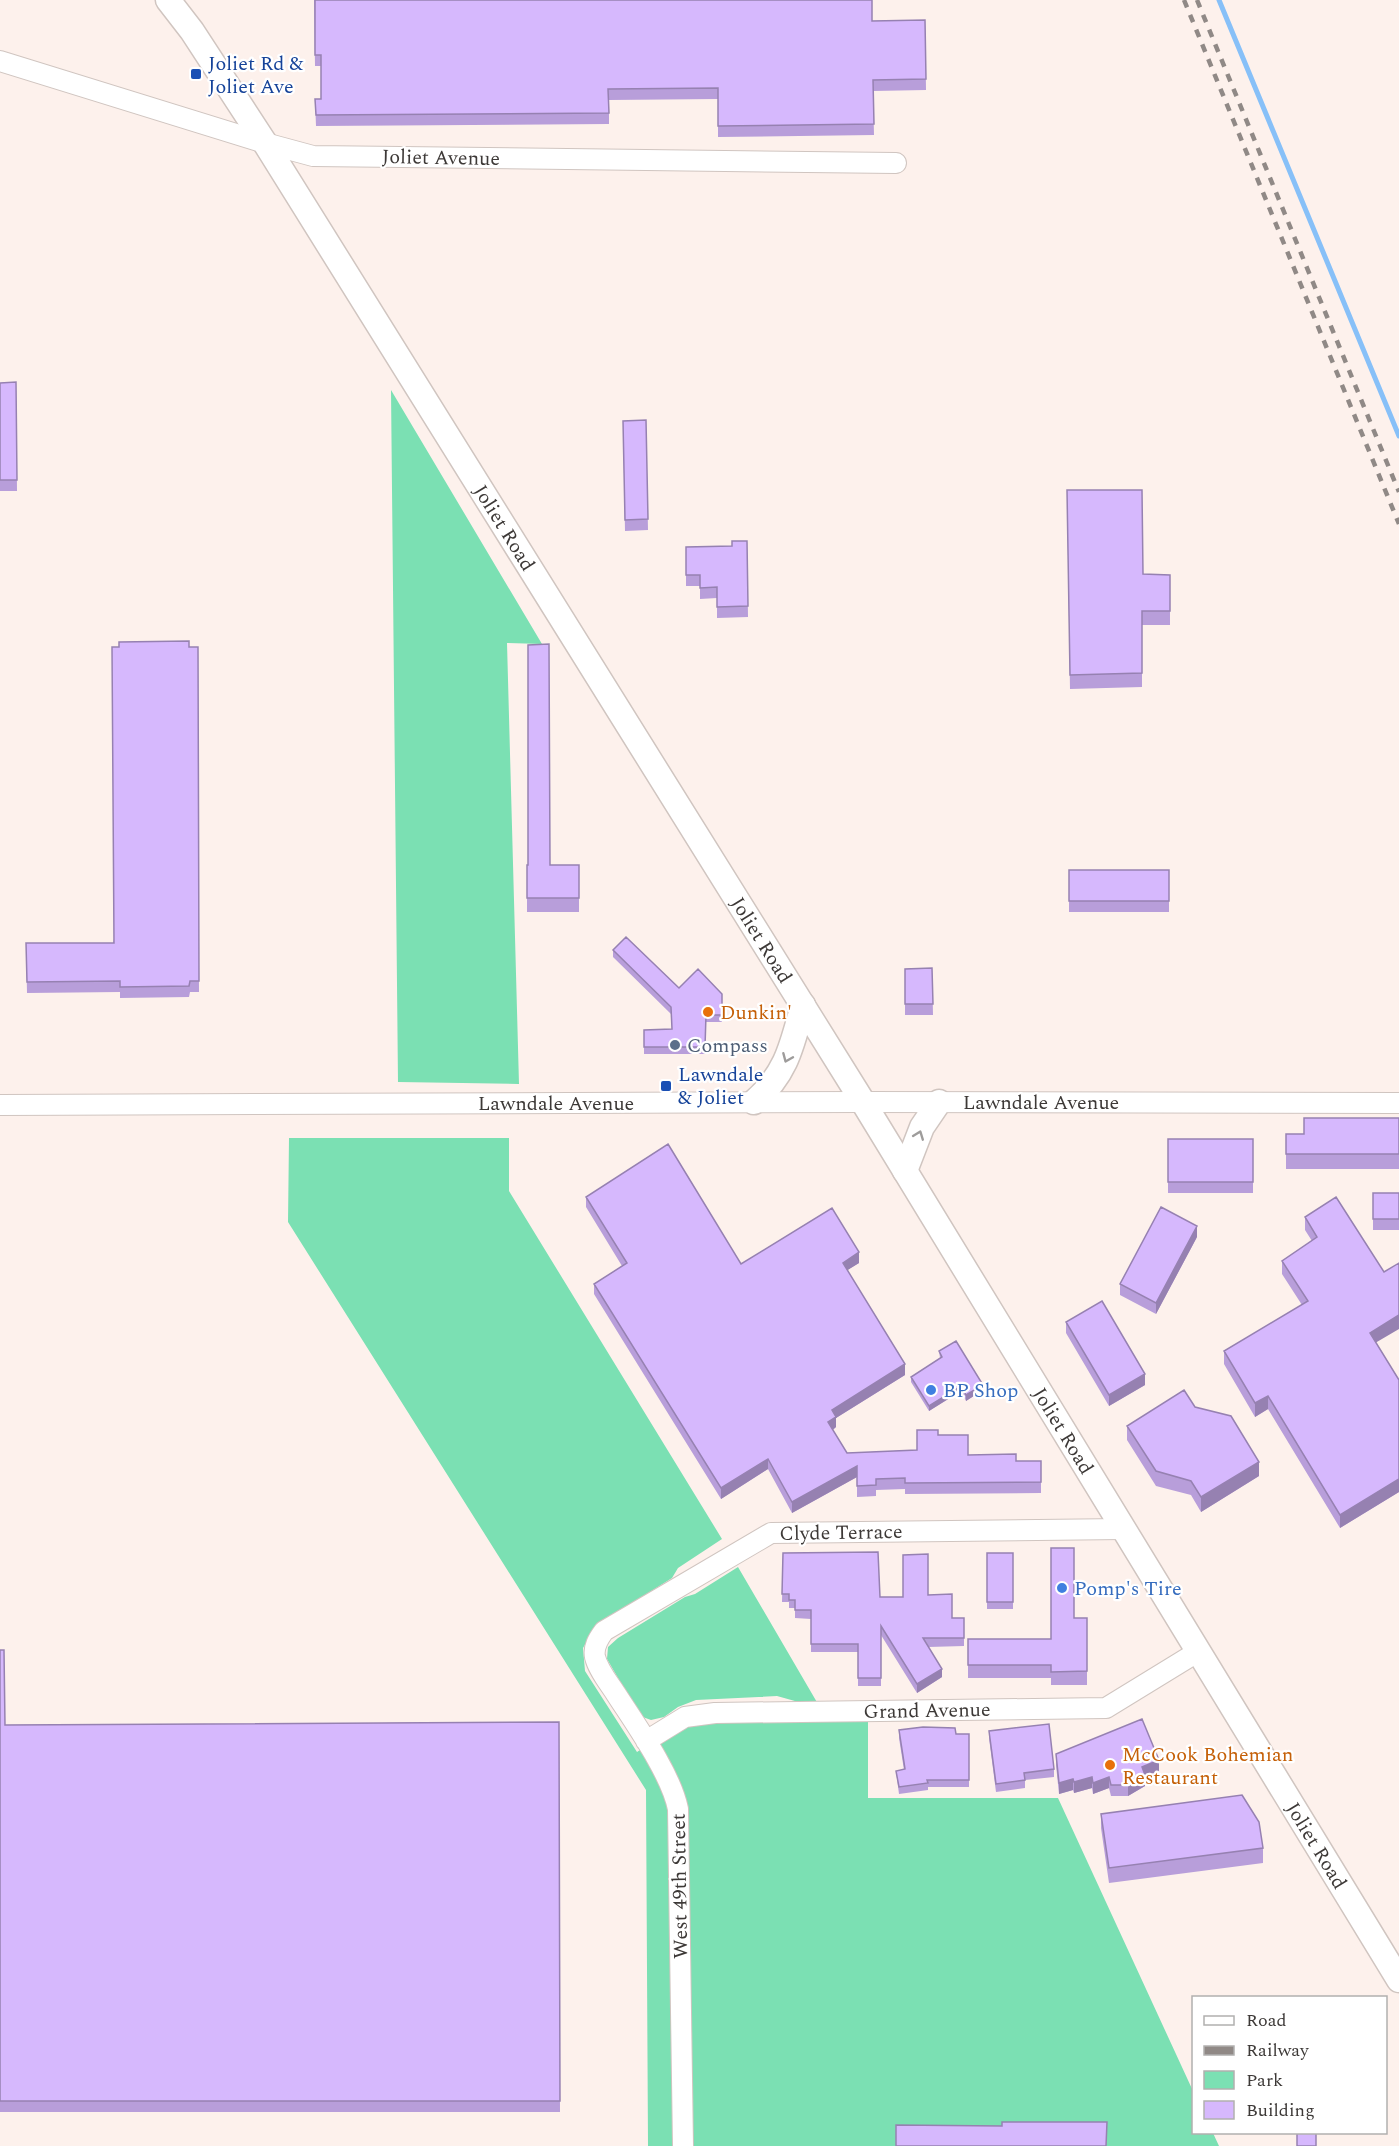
<svg xmlns="http://www.w3.org/2000/svg" width="1399" height="2146" font-family="Spectral,serif">
<style>
.green{fill:#7be0b3}
.lines{fill:none;stroke-linecap:round;stroke-linejoin:round}
.stream{stroke:#87c0f8;stroke-width:5}
.minor-casing{stroke:#d0c5c0;stroke-width:22}
.major-casing{stroke:#d0c5c0;stroke-width:27}
.minor{stroke:#fff;stroke-width:20}
.major{stroke:#fff;stroke-width:24}
.rail{stroke:#908986;stroke-width:4.5;stroke-dasharray:8 8;stroke-linecap:butt}
.wall{fill:#b89eda}
.shaded-wall{fill:#9681b1}
.building{fill:#d6b8fd;stroke:#9681b1;stroke-width:1.5}
.oneway{stroke:#9e9c9b}
.transit-dot{fill:#1a4fb4;stroke:#fff;stroke-width:2}
.food-dot{fill:#e8710a;stroke:#fff;stroke-width:2}
.service-dot{fill:#5c6f8a;stroke:#fff;stroke-width:2}
.shop-dot{fill:#3f7fe0;stroke:#fff;stroke-width:2}
.labels{text-anchor:middle;stroke-width:4.5;stroke-linejoin:round;paint-order:stroke}
.transit-label{font-size:20px;fill:#164399;stroke:#fff;text-anchor:start}
.street-label{font-size:20px;fill:#3d3937;stroke:#fff}
.food-label{font-size:20px;fill:#c56008;stroke:#fff;text-anchor:start}
.service-label{font-size:20px;fill:#4e5e75;stroke:#fff;text-anchor:start}
.shop-label{font-size:20px;fill:#366cbe;stroke:#fff;text-anchor:start}
</style>
<rect width="100%" height="100%" fill="#fdf1ec"/>
<path class="green" d="M391,390l151,254 -35,-1 12,441 -121,-2z
M289,1138h220v53l213,348 -44,29 -6,10 -76,48 -13,22 2,23 52,81 47,-31 184,-5v82h190l135,293 1,41 19,1 6,13h-571l-2,-356 -358,-568z
M738,1567l80,137 -16,-1 -25,-7 -81,4 -18,7 -14,10 -13,3 -11,-4 -33,-57 1,-12 10,-9 67,-41 10,-3z"/>
<g class="lines">
<path class="stream" d="M1219,0l180,436"/>
<g class="minor-casing">
<path id="minor" d="M0,61l265,82 48,13 583,7
M0,1105l863,-3 536,1
M646,1741l39,-24 30,-4 391,-5 93,-57
M683,2146l-5,-337c-7,-35 -42,-84 -62,-115 -7,-11 -18,-24 -21,-37 -2,-10 3,-18 9,-26l167,-98 352,-4"/>
</g>
<g class="major-casing">
<g id="major">
<path id="s1" d="M168,0l24,31 73,112 598,959 536,878"/>
<path d="M754,1102c33,-29 38,-57 49,-97"/>
<path d="M905,1171l17,-44 17,-25"/>
</g>
</g>
<use href="#minor" class="minor"/>
<use href="#major" class="major"/>
<path class="rail" d="M1184,0l215,524
M1197,0l202,492"/>
</g>
<path class="wall" d="M314,0l558,21 53,-1 1,70 -53,1 1,44 -156,2v-38l-109,1v24l-293,2 -1,-27h6v-33h-6z
M16,382l1,109h-17v-108z
M646,420l2,110 -23,1 -2,-110z
M1067,490l76,84 27,1v50h-28v62l-72,2z
M747,541l1,76 -31,1v-20l-17,1v-13h-14v-39l46,-1z
M189,647h9l1,345h-9l-1,5 -69,1v-6l-93,1 -1,-50h87z
M527,865h52v47h-52z
M1069,870h100v42h-100z
M613,950l66,38 43,6v28h-16l-1,32h-61v-24l28,-1 -1,-15 -58,-57z
M932,968l1,47h-28v-46z
M1399,1118v51h-113v-35h18z
M1168,1139h85v54h-85z
M1373,1193h26v37h-26z
M586,1197l155,67 118,-1 -12,7 58,105 -69,43v9l-3,3 14,23 70,-3 21,-15 30,20 48,6h25v32l-136,1v-5l-29,1v6l-19,1v-20l-65,36 -24,-44 -47,30 -127,-205v-10l28,-18 -36,-59z
M1305,1217l79,55 -8,71 23,37v112l-59,36 -72,-119 -13,8 -31,-53v-13l78,-46 -20,-31v-13l30,-20 -7,-11z
M1197,1237l-41,77 -36,-19v-11z
M1066,1322l79,63 -36,21 -43,-73z
M939,1351l44,39 -17,11 -5,-10 -32,20 -18,-29v-5l29,-19z
M1195,1407l64,69 -58,36 -10,-17 -35,-9 -29,-46v-14z
M783,1553l97,44h23l25,-2 24,23h12v28l-36,1 14,30 -25,16 -36,-58v51h-23v-34h-47v-33l-16,-1v-10h-6v-6h-7z
M987,1553h26v56h-26z
M1074,1618h13v67h-36v-7h-83v-39h83z
M0,1650l5,75 554,-3 1,390h-560z
M899,1730l57,4h13v53h-41v3l-29,4 -3,-23 8,-1 -5,-32z
M989,1731l65,38v8l-29,3v8l-29,4 -7,-54z
M1056,1754l103,17 -14,6v9l-17,10h-17l-2,-8 -16,6 -1,-6 -18,5 -1,-3 -14,4 -3,-29z
M1101,1814l162,34v15l-154,20 -8,-55z"/>
<path class="shaded-wall" d="M1197,1226v11l-41,77v-11z
M859,1252v11l-16,10v-10z
M1399,1315v14l-29,17v-13z
M905,1364v11l-69,43v9l-8,6v-11l4,-12z
M1145,1374v11l-36,21v-11z
M983,1385v5l-17,11v-6z
M961,1386v5l-32,20v-5z
M1268,1396v13l-13,8v-14z
M768,1459v10l-47,30v-11z
M1259,1462v14l-58,36v-15z
M857,1466v11l-65,36v-11z
M1399,1479v13l-59,36v-13z
M942,1669v8l-25,16v-9z
M1159,1760v11l-14,6v9l-17,10v-11l14,-18z
M1092,1777v11l-18,5v-11z
M1109,1777v11l-16,6v-11z
M1073,1779v11l-14,4v-11z"/>
<path class="building" d="M315,0h557v21l53,-1 1,59 -53,1 1,44 -156,2v-38l-110,1 1,24 -293,2 -1,-16h6v-44h-6z
M16,382l1,98h-17v-97z
M646,420l2,99 -23,1 -2,-99z
M1067,490h75l1,84 27,1v36h-28v62l-72,2z
M732,541h15l1,65 -31,1v-20l-17,1v-13h-14v-28l46,-1z
M189,641v6h9l1,334h-9l-1,5 -69,1v-6l-93,1 -1,-39h88l-2,-296h7v-5z
M549,644l1,221h29v33h-52v-33h1v-220z
M1069,870h100v31h-100z
M626,937l53,51 19,-19 24,25v21h-16l-1,32h-61v-17l28,-1 -1,-22 -58,-57z
M932,968l1,36h-28v-35z
M1304,1118h95v36h-113v-20h18z
M1168,1139h85v43h-85z
M668,1144l73,120 91,-56 27,44 -16,11 62,101 -73,46 4,7 -8,5 19,31 70,-3v-20h21v5h30v20l48,-1v7h25v21l-136,1v-5l-29,1v6l-19,1v-20l-65,36 -24,-43 -47,29 -127,-204 33,-21 -41,-66z
M1373,1193h26v26h-26z
M1336,1197l48,75 15,-9v52l-29,18 29,47v99l-59,36 -72,-119 -13,7 -31,-52 84,-50 -26,-40 35,-24 -12,-20z
M1161,1207l36,19 -41,77 -36,-19z
M1102,1301l43,73 -36,21 -43,-73z
M956,1341l27,44 -17,10 -5,-9 -32,20 -18,-29 31,-20 -3,-6z
M1184,1390l11,17 36,9 28,46 -58,35 -10,-16 -35,-10 -29,-45z
M1051,1548h23v70h13v53l-36,1v-7h-83v-26h83z
M878,1552l2,45h23v-42l25,-1v41l24,-1v24h12v20h-41l19,31 -25,15 -36,-58v52h-23v-34h-47v-34h-16v-10h-6v-6h-7l1,-41z
M987,1553h26v49h-26z
M0,1650h4l1,75 554,-3 1,379h-560z
M1142,1719l17,41 -17,7 3,8 -17,10h-17l-2,-8 -16,6 -1,-6 -18,5 -1,-3 -14,4 -3,-29z
M1049,1724l5,45 -30,4 1,7 -29,4 -7,-53z
M923,1727l32,1 1,6h13v46h-42l1,3 -29,4 -3,-16 9,-2 -6,-39z
M1242,1795l17,27 4,26 -154,20 -8,-54z
M1002,2122h105l-1,24h-210v-21l106,1z
M1297,2133h19v13h-19z"/>
<defs><path id="oneway-chevron" d="M-2-3.5L2.5 0L-2 3.5" fill="none" stroke-width="1.6" stroke-linecap="round" stroke-linejoin="round" transform="scale(1.5)"/></defs>
<g class="oneway">
<use href="#oneway-chevron" transform="translate(787 1058) rotate(113)"/>
<use href="#oneway-chevron" transform="translate(919 1135) rotate(-69)"/>
</g>
<g class="transit-dot">
<rect x="190" y="68" width="12" height="12" rx="3"/>
<rect x="660" y="1080" width="12" height="12" rx="3"/>
</g>
<g class="food-dot">
<circle cx="708" cy="1012" r="6"/>
<circle cx="1110" cy="1765" r="6"/>
</g>
<circle class="service-dot" cx="675" cy="1045" r="6"/>
<g class="shop-dot">
<circle cx="931" cy="1390" r="6"/>
<circle cx="1062" cy="1588" r="6"/>
</g>
<g class="labels">
<g class="transit-label">
<text x="208" y="70">Joliet Rd &amp;<tspan x="208" dy="23">Joliet Ave</tspan></text>
<text x="678" y="1081">Lawndale<tspan x="678" dy="23">&amp; Joliet</tspan></text>
</g>
<g class="street-label">
<text transform="translate(441 157) rotate(1)" y="7">Joliet Avenue</text>
<text dy="7" stroke="none"><textPath href="#s1" startOffset="626">Joliet Road</textPath></text>
<text dy="7" stroke="none"><textPath href="#s1" startOffset="1112">Joliet Road</textPath></text>
<text x="1041" y="1109">Lawndale Avenue</text>
<text x="556" y="1110">Lawndale Avenue</text>
<text dy="7" stroke="none"><textPath href="#s1" startOffset="1688">Joliet Road</textPath></text>
<text transform="translate(841 1532) rotate(-1)" y="7">Clyde Terrace</text>
<text transform="translate(927 1710) rotate(-1)" y="7">Grand Avenue</text>
<text dy="7" stroke="none"><textPath href="#s1" startOffset="2174">Joliet Road</textPath></text>
<text transform="translate(679 1886) rotate(-91)" y="7">West 49th Street</text>
</g>
<g class="food-label">
<text x="720" y="1019">Dunkin'</text>
<text x="1122" y="1761">McCook Bohemian<tspan x="1122" dy="23">Restaurant</tspan></text>
</g>
<g class="service-label">
<text x="687" y="1052">Compass</text>
</g>
<g class="shop-label">
<text x="943" y="1397">BP Shop</text>
<text x="1074" y="1595">Pomp's Tire</text>
</g>
</g>
<rect x="1192" y="1996" width="195" height="138" fill="#ffffff" stroke="#b1b0af" stroke-width="1.5"/>
<rect x="1204" y="2016" width="30" height="9" fill="#ffffff" stroke="#b1b0af" stroke-width="1.5"/>
<text x="1246" y="2026" font-size="18" fill="#3d3937">Road</text>
<rect x="1204" y="2046" width="30" height="9" fill="#908986" stroke="#b1b0af" stroke-width="1.5"/>
<text x="1246" y="2056" font-size="18" fill="#3d3937">Railway</text>
<rect x="1204" y="2071" width="30" height="18" fill="#7be0b3" stroke="#b1b0af" stroke-width="1.5"/>
<text x="1246" y="2086" font-size="18" fill="#3d3937">Park</text>
<rect x="1204" y="2101" width="30" height="18" fill="#d6b8fd" stroke="#b1b0af" stroke-width="1.5"/>
<text x="1246" y="2116" font-size="18" fill="#3d3937">Building</text>
</svg>
